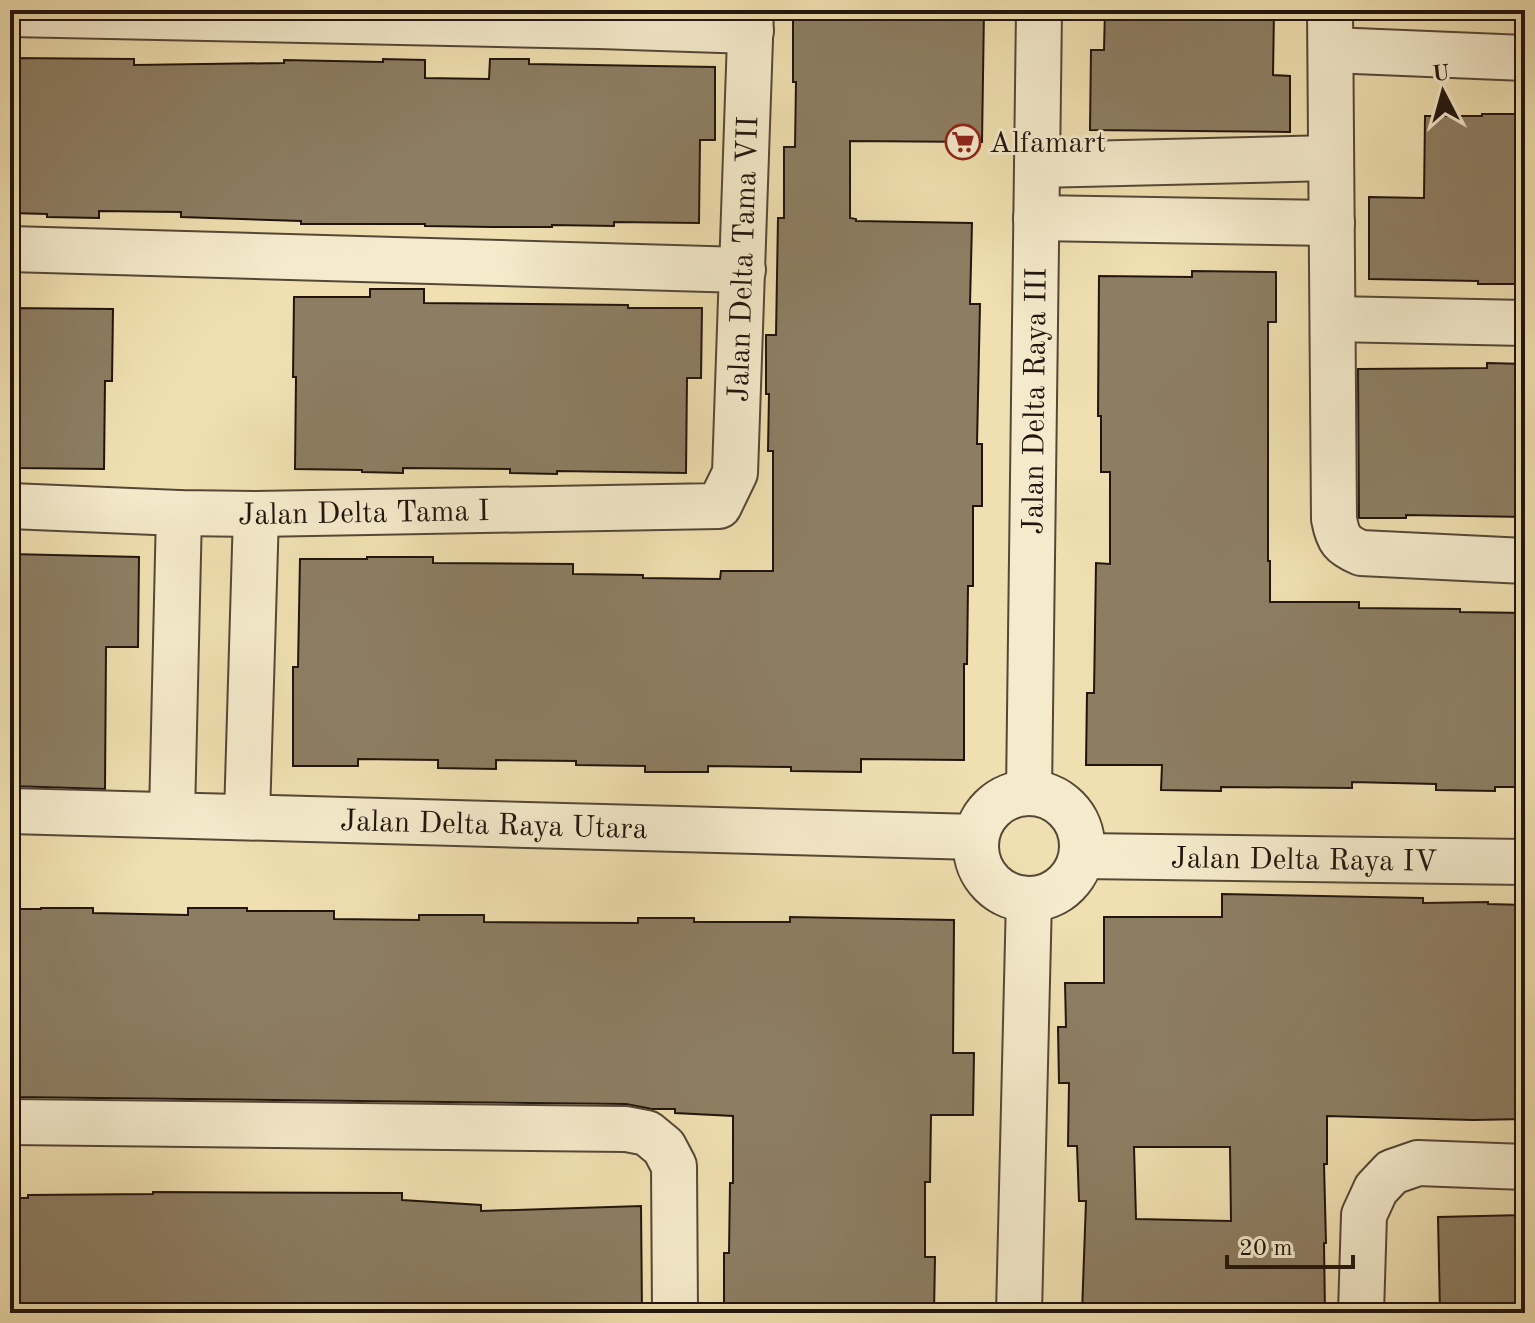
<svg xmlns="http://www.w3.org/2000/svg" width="1535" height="1323" font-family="'Old Standard TT',serif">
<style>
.building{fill:#8d7e63;stroke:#21140e;stroke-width:2;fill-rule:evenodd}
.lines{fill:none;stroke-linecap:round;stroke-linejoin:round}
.minor-casing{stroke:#554737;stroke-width:48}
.minor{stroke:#f5ebcc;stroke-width:44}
.labels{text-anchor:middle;stroke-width:6;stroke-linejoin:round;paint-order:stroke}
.poi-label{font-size:30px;fill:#21140e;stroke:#f5ebcc;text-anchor:start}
.street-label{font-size:30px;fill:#21140e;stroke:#f5ebcc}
</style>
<rect width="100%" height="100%" fill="#f0e0b1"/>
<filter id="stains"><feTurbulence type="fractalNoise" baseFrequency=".0025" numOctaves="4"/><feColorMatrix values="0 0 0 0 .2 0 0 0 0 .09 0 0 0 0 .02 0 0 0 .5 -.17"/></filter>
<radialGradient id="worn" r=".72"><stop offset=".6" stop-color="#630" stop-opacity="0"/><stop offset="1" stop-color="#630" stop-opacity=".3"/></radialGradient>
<path class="building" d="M793,10h191l-2,132 -132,-1v77l6,1v2l116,2 -2,81h10l-3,140h5v62h-9v80h-5l-1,78h-3v96l-103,-1v13l-70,-1v-4l-83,-1v6h-63v-6l-69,-1v-4l-80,-1v9l-58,-1v-8l-80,-1v7h-65v-99h5l2,-108h67v-2h66v6l140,1v10l70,1v3l77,1 1,-8h52v-120h-5l1,-57h-3v-59h10l2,-117h6v-71h11l1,-65h-3z
M1105,10h169l-1,65 17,1v56l-200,-2 1,-80h13z
M10,58l124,1v6l150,-2v-3l99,2v-3l42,1v18l64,1 1,-20h39v5l186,3v73h-15l-1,83 -85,-1v4l-62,-1v2h-60l-67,-1v-2h-124v-3l-120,-4v-5l-82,-1v7l-52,-1v-3l-37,-1z
M1482,114h43v170h-47v-3l-109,-2v-82l55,1 1,-82h57z
M1192,271l84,1v50h-8v239h2v41h89v6l101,1v3l65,1v174h-30v4l-59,-1v-6l-84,-2v6l-131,-1v4l-60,-1 1,-25h-76l1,-72h7l2,-130 14,1v-92h-9v-56h-3l1,-140 93,1z
M370,289h54v14l204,2v3h74l-1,70h-14l-1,95 -129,-2v3l-47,-1v-4l-107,-1v5l-41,-1v-2l-67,-1 1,-92h-3l1,-80h76z
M10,308l103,1 -1,72h-7l-1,88 -86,-1 1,-98h-9z
M1487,363l38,1v153l-119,-2v3h-47l-1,-149 129,-1z
M10,554l129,3 -1,90h-32l-1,142 -95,-3z
M1222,894l201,4v5l65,-1v2l37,1v214l-52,1 -146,-4v48h-3l2,79h-2l1,70h-243l4,-112h-7l-2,-55h-9l1,-63h-10l-1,-56h8l-1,-44h39v-66h118zM1134,1147h96l1,74 -95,-2z
M41,908h52v5l95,2v-7h59v3h87v8l85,1v-5h65v7l154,1v-5h56v4h96v-5l164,3 -1,133h21l-1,62h-42l-1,67h-5v75h10l-1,56h-210v-60h5l1,-70h3v-67l-58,-3v-4h-23l-26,-5 -616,-7v-188h31z
M153,1192l249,1v7l79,5v6l160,-5 1,107h-632v-115h18v-3l125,-1z
M1524,1215l-1,98h-83l-2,-96z"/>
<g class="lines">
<g class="minor-casing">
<g id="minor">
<path d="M1330,10l4,509c4,21 8,26 27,34l164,8"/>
<path d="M10,14l589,12 152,5"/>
<path d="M1331,50l194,8"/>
<path d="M1037,165l294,-7"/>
<path d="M1036,218l296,5"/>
<path d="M10,249l733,21"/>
<path d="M1333,319l192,4"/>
<path id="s1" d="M10,506l169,7 77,1 463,-8 16,-33 16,-463"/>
<path id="s2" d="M1029,793l10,-783"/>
<circle cx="1029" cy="846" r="53"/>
<path id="s3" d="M10,811l966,26"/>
<path d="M172,815l7,-302"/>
<path d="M247,816l9,-302"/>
<path id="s4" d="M1082,856l443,6"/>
<path d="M10,1122l616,7 21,4 17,14 10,19 1,147"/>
<path d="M1019,1313l10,-414"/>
<path d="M1361,1313l3,-98 12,-26 16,-17 26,-9 107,4"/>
</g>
</g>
<use href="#minor" class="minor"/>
</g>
<defs>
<g id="supermarket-ring" transform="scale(1.8)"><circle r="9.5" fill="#f5ebcc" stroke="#8f2418" stroke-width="1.5"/><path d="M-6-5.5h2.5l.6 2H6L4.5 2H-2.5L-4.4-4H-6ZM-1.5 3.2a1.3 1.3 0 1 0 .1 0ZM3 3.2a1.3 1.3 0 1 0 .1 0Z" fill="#8f2418"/></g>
</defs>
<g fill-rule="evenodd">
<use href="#supermarket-ring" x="963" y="142"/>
</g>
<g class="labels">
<g class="poi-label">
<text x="989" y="152">Alfamart</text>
</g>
<g class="street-label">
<text dy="10" stroke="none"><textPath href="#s1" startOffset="960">Jalan Delta Tama VII</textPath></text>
<text dy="10" stroke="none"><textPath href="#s2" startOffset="392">Jalan Delta Raya III</textPath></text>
<text dy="10" stroke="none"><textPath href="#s1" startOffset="354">Jalan Delta Tama I</textPath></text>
<text dy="10" stroke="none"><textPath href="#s3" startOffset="484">Jalan Delta Raya Utara</textPath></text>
<text dy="10" stroke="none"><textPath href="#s4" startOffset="222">Jalan Delta Raya IV</textPath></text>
</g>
</g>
<rect width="1535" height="1323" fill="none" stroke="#f0e0b1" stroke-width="40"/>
<rect x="12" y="12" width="1511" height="1299" fill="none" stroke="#21140e" stroke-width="4"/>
<rect x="20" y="20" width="1495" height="1283" fill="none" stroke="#21140e" stroke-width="2"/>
<g transform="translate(1443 92) rotate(354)" stroke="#f5ebcc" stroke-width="6" paint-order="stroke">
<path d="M0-6L14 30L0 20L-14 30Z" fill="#21140e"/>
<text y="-12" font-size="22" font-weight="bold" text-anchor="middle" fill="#21140e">U</text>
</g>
<path d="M1227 1255v12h126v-12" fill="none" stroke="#21140e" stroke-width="4"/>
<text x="1239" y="1255" font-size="24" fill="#21140e" stroke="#f5ebcc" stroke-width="6" paint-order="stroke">20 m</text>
<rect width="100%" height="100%" filter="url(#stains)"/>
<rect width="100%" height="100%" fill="url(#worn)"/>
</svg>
